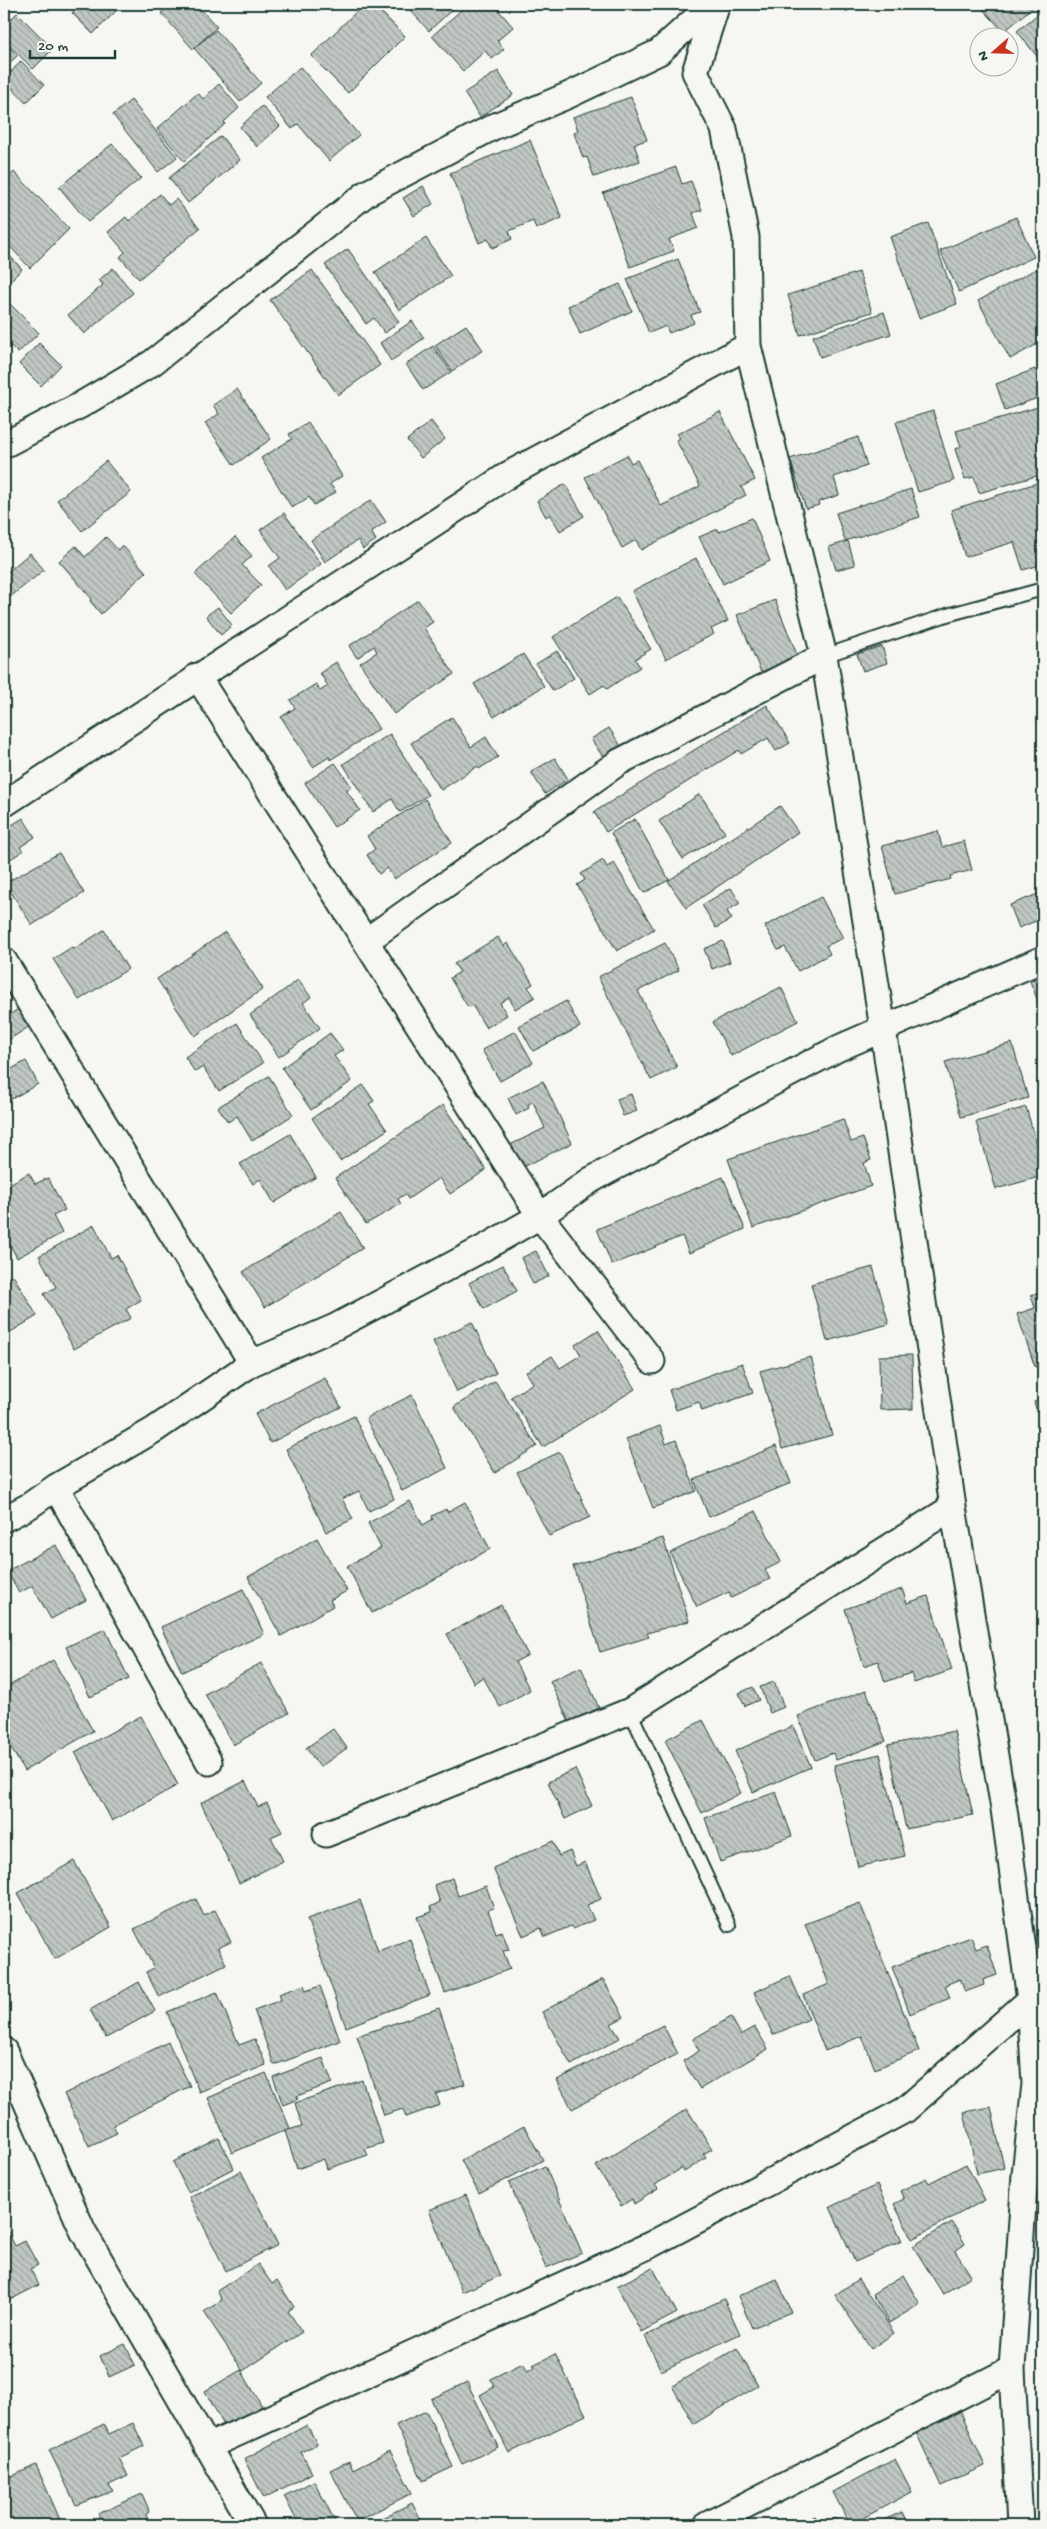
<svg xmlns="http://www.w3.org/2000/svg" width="1047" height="2529" font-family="'Gochi Hand',sans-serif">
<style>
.building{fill:url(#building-back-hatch);stroke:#1f3d34}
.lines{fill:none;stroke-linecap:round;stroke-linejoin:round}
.lane-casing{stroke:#1f3d34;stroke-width:16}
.street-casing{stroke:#1f3d34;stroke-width:29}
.lane{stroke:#f6f6f2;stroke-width:12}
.street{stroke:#f6f6f2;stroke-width:25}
</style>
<defs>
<pattern id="building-back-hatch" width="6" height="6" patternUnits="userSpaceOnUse" patternTransform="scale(1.25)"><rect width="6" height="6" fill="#c1c8c3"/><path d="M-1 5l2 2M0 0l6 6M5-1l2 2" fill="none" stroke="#9ca49f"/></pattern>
</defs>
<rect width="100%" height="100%" fill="#f6f6f2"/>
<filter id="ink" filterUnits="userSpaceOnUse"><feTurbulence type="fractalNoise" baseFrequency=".02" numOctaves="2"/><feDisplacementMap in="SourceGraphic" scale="10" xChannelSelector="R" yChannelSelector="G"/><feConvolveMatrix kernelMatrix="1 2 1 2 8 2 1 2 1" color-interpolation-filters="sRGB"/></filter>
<g filter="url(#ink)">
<path class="building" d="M81,4h42l-30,30 -21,-21z
M172,4h24l21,23 -24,22 -32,-36z
M364,4h9l32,32 -57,57 -37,-37z
M405,4h53l-29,27z
M468,4h25l20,23 -16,14 7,8 -12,10 -7,-8 -22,20 -31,-35z
M840,4h16l-10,8z
M978,4h58l-32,28z
M1043,10v54l-26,-33z
M17,13l36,36 -20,20 -29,-29v-14z
M216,30l45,53 -21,19 -46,-54z
M4,41l13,15 -11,10 5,5 -7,6z
M21,61l23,24 -18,18 -22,-23z
M300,67l59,68 -30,26 -31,-37 -6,5 -27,-32z
M498,71l15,24 -33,22 -16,-24z
M219,84l20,24 -15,14 1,2 -41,37 -27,-32 41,-36 5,6z
M631,97l16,43 -13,4 6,17 -46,16 -7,-20 -4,1 -9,-25 4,-2 -5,-14z
M131,100l46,57 -19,15 -45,-57z
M262,106l18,20 -23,21 -17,-20z
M221,136l19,24 -52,43 -19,-25z
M530,140l32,78 -26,11 -3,-8 -24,10 3,8 -20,9 -4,-9 -9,4 -29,-70z
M112,144l29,34 -53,44 -29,-35z
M676,167l6,17 9,-3 11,29 -9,3 5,15 -29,11 5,12 -44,16 -27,-74z
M14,172l55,57 -39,39 -26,-28v-24l3,-3 -3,-4v-27z
M423,186l10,18 -19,12 -11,-18z
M160,194l9,11 7,-6 24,29 -61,51 -19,-22 5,-5 -17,-20 18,-15 3,4z
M1016,217l18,40 -75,35 -19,-41z
M928,223l29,81 -38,14 -29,-81z
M426,238l25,38 -52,34 -24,-38z
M348,249l51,73 -14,11 -11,-15 -8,6 -41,-59z
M4,250l18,19 -18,18z
M678,259l22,53 -9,3 3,8 -25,10 -3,-7 -17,7 -22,-54z
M1043,265v76l-33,18 -32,-58z
M113,268l20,25 -49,41 -16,-19 35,-30 -4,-5z
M312,270l68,95 -42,30 -68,-95z
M859,272l13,40 -72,23 -12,-40z
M620,284l12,27 -52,23 -12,-28z
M4,298l35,35 -21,20 -14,-14z
M884,312l7,22 -71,23 -7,-21z
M412,321l12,17 -33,23 -11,-18z
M466,325l17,25 -31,21 -17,-26z
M39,343l22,22 -20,21 -22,-22z
M433,346l18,26 -28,18 -17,-26z
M1035,369l8,27 -38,14 -9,-26z
M237,389l34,50 -37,26 -29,-42 14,-9 -6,-9z
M4,404l6,12 -6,3z
M1038,407l5,17v50l-64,19 -5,-16 -9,2 -10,-30 6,-2 -5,-16z
M933,411l21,70 -36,11 -22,-70z
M720,412l35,68 -14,7 5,8 -105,55 -5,-10 -14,8 -37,-71 42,-22 4,8 6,-3 24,46 39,-20 -24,-46 4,-2 -3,-4z
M431,421l14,18 -24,19 -14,-18z
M308,422l34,54 -12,8 6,8 -22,13 -5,-8 -17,11 -31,-50 31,-19 -3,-5z
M858,437l9,29 -33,11 5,18 -21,7 1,3 -13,4 -16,-50z
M106,461l25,31 -49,39 -25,-31z
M1043,481v83l-20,6 -9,-28 -49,15 -14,-47z
M565,484l19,32 -24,15 -10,-17 -4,3 -9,-16z
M911,489l9,28 -75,24 -9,-28z
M371,500l15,22 -15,10 5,8 -13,9 -5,-9 -33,22 -14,-22z
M284,513l37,51 -36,26 -16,-24 11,-8 -20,-28z
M752,518l18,43 -47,23 -24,-47 19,-8 1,3z
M106,537l12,13 4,-5 24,27 -45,42 -11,-13 2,-2 -33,-38 17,-15 9,11z
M235,537l17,19 -10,9 19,20 -30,28 -36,-39z
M848,541l7,24 -19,5 -7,-23z
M30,553l14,17 -40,32v-27z
M696,558l32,63 -17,8 3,5 -48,25 -34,-68z
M617,597l34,52 -16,10 5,8 -33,22 -3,-4 -14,9 -37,-57z
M418,600l15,22 -9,6 30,46 -60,40 -34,-51 17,-11 -3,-6 -17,12 -8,-12z
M775,600l23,57 -37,15 -24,-57z
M218,607l14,18 -11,10 -15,-19z
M882,646l5,17 -24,8 -6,-17z
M557,651l17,27 -21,13 -17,-27z
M523,654l21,32 -50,31 -20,-33z
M336,662l43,67 -49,31 -1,-3 -16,10 -32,-50 14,-9 -5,-8 26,-16 4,7 8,-5 -8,-13z
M767,705l23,38 -14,8 -8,-13 -27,16 -2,-4 -133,82 -12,-20z
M452,717l19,30 15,-10 12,20 -19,12 -1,-3 -37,24 -30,-47z
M609,728l12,18 -18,11 -12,-18z
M390,734l38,61 -28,17 -8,-13 -19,13 -30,-48z
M555,758l13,21 -23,15 -14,-22z
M335,763l17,24 -6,3 14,20 -26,17 -29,-44z
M700,794l25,39 -42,26 -24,-38z
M425,799l27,44 -58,36 -7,-11 -8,6 -12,-19 8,-6 -8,-13z
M780,806l18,26 -112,76 -18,-27z
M23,818l12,19 -15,10 3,4 -14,9 -3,-4 -2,2v-28z
M635,819l34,61 -25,13 -33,-60z
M938,831l4,16 22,-6 8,29 -22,6 1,3 -56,15 -13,-48z
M59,853l25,40 -52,32 -27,-42z
M603,860l4,7 7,-4 40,66 -37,22 -40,-66 8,-5 -4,-6z
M731,888l9,15 -13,8 5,8 -16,9 -14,-23z
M1043,892v26l-24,10 -9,-23z
M821,897l22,41 -17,8 4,8 -32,17 -13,-24 -7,3 -13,-24z
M104,930l24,39 -49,31 -26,-41 19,-12 2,2z
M225,932l38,57 -68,47 -38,-57z
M498,937l5,9 5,-3 25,41 -5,3 7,10 -20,12 -6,-12 -9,6 7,12 -21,13 -14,-23 -4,2 -18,-29 10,-6 -6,-8z
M723,941l7,21 -18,7 -8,-20z
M665,943l14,27 -41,21 39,76 -26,13 -53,-103z
M1043,976v38l-13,-33z
M298,980l13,17 -8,6 17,25 -41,29 -29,-42z
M781,987l17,34 -67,35 -18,-34z
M566,1001l14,26 -47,24 -14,-25z
M18,1009l12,17 -26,17v-24z
M237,1023l26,40 -44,28 -16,-24 -8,5 -10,-15z
M515,1031l18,32 -33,18 -18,-31z
M330,1033l13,17 -9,6 18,25 -41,29 -29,-42z
M1012,1043l16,55 -67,19 -16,-55z
M26,1061l12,23 -30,17 -4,-7v-21z
M269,1076l24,39 -41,26 -15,-25 -9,6 -10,-15z
M543,1081l29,62 -51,25 -11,-23 35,-17 -12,-26 -5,2 1,4 -13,7 -8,-17z
M363,1085l11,16 -5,3 18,26 -47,31 -28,-43z
M631,1094l6,17 -14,5 -6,-17z
M443,1105l43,65 -36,24 -11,-16 -31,21 -3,-5 -7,5 3,5 -35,20 -31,-46z
M1026,1107l17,59v10l-47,13 -20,-67z
M843,1119l8,23 12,-4 8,22 -7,3 7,23 -118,42 -25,-69z
M290,1134l26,43 -42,26 -14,-24 -7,5 -13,-20z
M29,1173l6,11 13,-6 17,32 -12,6 9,17 -45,25 -13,-25v-46z
M723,1177l22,52 -56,24 -7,-17 -70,29 -15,-36z
M341,1212l22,36 -98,59 -22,-35z
M94,1225l17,33 6,-3 24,45 -15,9 5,9 -57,31 -30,-55 12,-7 -17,-31z
M536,1251l13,25 -16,8 -12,-26z
M503,1265l14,26 -33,18 -15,-26z
M873,1267l16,57 -62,17 -16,-57z
M13,1275l24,41 -33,20v-56z
M1043,1291v74l-8,2 -18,-53 18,-6 -4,-13z
M472,1322l24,51 -39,19 -24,-51z
M598,1330l37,59 -92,58 -32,-50 22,-14 -7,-11 26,-16 8,12 21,-13 -6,-10z
M912,1355l1,54 -33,1 -1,-54z
M811,1357l21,78 -50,14 -22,-78z
M742,1363l11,30 -51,18 -3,-9 -23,8 -7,-20z
M325,1378l16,29 -71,36 -15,-29z
M495,1381l42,65 -42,27 -41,-66z
M412,1395l35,73 -45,23 -36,-73z
M1043,1399v31l-9,-28z
M354,1416l40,83 -25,12 -10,-20 -17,8 11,20 -27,13 -40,-83z
M660,1426l6,18 10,-4 20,51 -43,17 -27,-69z
M776,1446l15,37 -82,34 -15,-37z
M560,1452l30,65 -41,19 -32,-64z
M410,1501l13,24 10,-6 -1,-3 14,-7 1,3 18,-10 25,47 -118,64 -25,-47 34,-18 -13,-25z
M756,1511l25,51 -16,8 5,9 -39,19 -2,-6 -32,15 -27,-54z
M317,1538l30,53 -17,9 3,6 -52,30 -33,-59z
M663,1538l26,83 -42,12 2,4 -49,15 -27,-86z
M56,1545l30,55 -35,19 -19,-33 -13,7 -12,-22z
M243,1589l21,45 -82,38 -21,-45z
M902,1589l5,14 21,-7 24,74 -38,13 -3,-10 -26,9 -7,-21 -14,5 -19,-57z
M501,1605l27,50 -13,7 15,28 -30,17 -17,-30 -9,6 -27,-49z
M105,1629l24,50 -39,18 -24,-50z
M53,1660l40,71 -69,40 -20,-36v-46z
M261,1663l28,50 -56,32 -28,-51z
M581,1667l18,41 -30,14 -19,-41z
M774,1682l10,25 -14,6 -10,-26z
M753,1687l6,13 -14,6 -6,-13z
M866,1690l20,51 -50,19 -3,-7 -18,7 -17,-44z
M141,1716l37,69 -66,36 -37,-69z
M703,1720l38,73 -39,20 -37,-73z
M793,1726l18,41 -58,25 -18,-41z
M333,1729l14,19 -27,19 -14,-19z
M954,1731l19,84 -67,14 -18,-84z
M880,1754l25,102 -47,11 -24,-102z
M575,1769l17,37 -27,13 -17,-37z
M245,1781l13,26 9,-4 15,29 -11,5 12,24 -44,22 -38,-80z
M776,1792l16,44 -72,26 -15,-44z
M553,1841l6,15 11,-5 6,15 9,-4 16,37 -14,6 7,15 -21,9 -2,-3 -26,11 -4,-9 -18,8 -30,-68z
M74,1861l37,66 -56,32 -37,-66z
M452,1878l6,18 28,-10 8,22 -6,2 8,23 6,-2 7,19 -6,1 7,18 -65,24 -28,-76 15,-5 -2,-5 10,-5 -6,-17z
M196,1899l8,17 11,-6 16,32 -13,6 8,16 -67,33 -13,-25 8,-4 -20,-39z
M360,1900l18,51 32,-12 20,56 -84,32 -39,-108z
M860,1903l59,148 -44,18 -13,-33 -37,15 -22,-56 26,-11 -24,-60z
M971,1937l5,12 11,-4 10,30 -14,5 1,5 -19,7 -5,-13 -15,6 5,13 -40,16 -18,-47z
M790,1976l19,43 -36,16 -19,-43z
M603,1979l21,38 -13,7 9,14 -49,27 -29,-53z
M139,1982l16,29 -49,27 -16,-28z
M304,1985l2,6 14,-5 20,55 -66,24 -20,-55 27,-10 -2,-6z
M217,1992l22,53 16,-6 11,26 -67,27 -32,-80z
M439,2008l26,76 -29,10 4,11 -34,12 -3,-8 -19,6 -27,-79z
M731,2017l10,18 14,-8 13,22 -68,40 -17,-28 16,-10 -6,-12z
M663,2025l15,29 -106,55 -15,-29z
M168,2042l22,44 -77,39 4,8 -28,13 -25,-52z
M323,2058l9,25 -35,13 1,3 -15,6 -10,-28z
M266,2073l24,55 -58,25 -24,-55z
M362,2080l21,63 -18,6 3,6 -41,14 -3,-10 -27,10 -12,-38 17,-5 -7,-23z
M991,2107l13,61 -27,6 -13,-62z
M687,2109l25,40 -9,5 3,4 -22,14 -2,-4 -27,17 3,4 -24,15 -2,-5 -11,7 -25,-40z
M524,2126l19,34 -64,34 -18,-34z
M219,2138l15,30 -46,24 -15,-30z
M966,2164l19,36 -73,39 -18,-35 10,-5 -4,-8 26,-13 3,5z
M545,2166l37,87 -36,15 -37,-86z
M241,2171l37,74 -52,26 -37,-74z
M877,2185l25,56 -47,21 -25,-55z
M466,2195l34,81 -38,16 -33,-82z
M952,2222l13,22 -10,7 16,25 -28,18 -30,-48z
M4,2224l11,22 10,-5 13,24 -8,4 9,16 -35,18z
M258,2264l14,20 5,-3 17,26 -6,4 14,21 -59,39 -39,-59 18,-12 -5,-9z
M653,2268l24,45 -36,19 -24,-46z
M903,2275l17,29 -31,19 -17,-29z
M777,2279l14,33 -39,16 -14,-32z
M858,2279l36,54 -23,16 -36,-54z
M724,2299l16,35 -79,37 -16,-35z
M125,2344l10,21 -26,12 -9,-21z
M737,2348l21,38 -64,38 -22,-38z
M555,2354l31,61 -77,38 -29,-58 14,-8 -4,-8 33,-16 5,8 7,-4 -2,-2z
M241,2370l21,36 -37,21 -20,-36z
M467,2382l31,65 -36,17 -31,-65z
M960,2410l25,56 -44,20 -26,-56z
M426,2411l27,56 -30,14 -27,-56z
M133,2423l11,23 -25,12 9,18 -19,9 4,6 -37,14 -27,-55 55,-26 5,10z
M307,2425l10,19 -16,8 11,21 -48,25 -20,-39z
M390,2451l22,42 -55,28 -27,-51 19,-9 4,9z
M895,2459l17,33 -62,33 -17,-33z
M36,2465l25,57 -7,3h-50v-45z
M314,2481l23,44h-38l-15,-29z
M142,2494l8,18 -4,3 5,10h-48l-5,-11z
M412,2503l11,22h-55z
M902,2512l6,13h-36z
M815,2516l6,9h-23z
M835,2518l4,7h-16z
M178,2520l1,5h-17z"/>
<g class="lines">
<g class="lane-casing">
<path id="lane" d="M824,656l123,-41 96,-26
M630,1711l99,214"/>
</g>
<g class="street-casing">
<path id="street" d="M717,4l-22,68 29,57 22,108 2,109 76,310 59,373 70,478 51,302 26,191 5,84 -10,90 -13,195 8,156
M4,445l75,-39 73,-43 215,-170 126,-66 76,-32 90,-43 53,-48
M197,676l343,540 112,145
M4,804l507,-331 237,-127
M366,941l253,-179 205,-106
M4,961l248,402
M56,1487l153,275
M4,1519l25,-13 27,-19 98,-57 98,-67 83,-36 147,-78 58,-33 51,-36 162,-87 86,-45 204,-89
M326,1834l304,-123 323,-204
M4,2051l79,180 170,294
M207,2447l443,-202 255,-135 125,-110
M707,2525l305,-156"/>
</g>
<use href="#lane" class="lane"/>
<use href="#street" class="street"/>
</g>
</g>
<rect width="1047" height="2529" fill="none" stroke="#f6f6f2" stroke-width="20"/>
<rect x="10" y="10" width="1027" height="2509" fill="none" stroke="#1f3d34" stroke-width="2" filter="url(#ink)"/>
<g transform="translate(994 52) rotate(250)"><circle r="24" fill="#f6f6f2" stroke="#a0aca6"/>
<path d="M0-4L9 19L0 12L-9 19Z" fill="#c8321e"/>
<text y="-8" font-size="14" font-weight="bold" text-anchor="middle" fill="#1f3d34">N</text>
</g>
<path d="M30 50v8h85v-8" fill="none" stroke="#1f3d34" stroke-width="2.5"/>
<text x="38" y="50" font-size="15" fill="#1f3d34" stroke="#f6f6f2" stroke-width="4" paint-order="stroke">20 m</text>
</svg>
